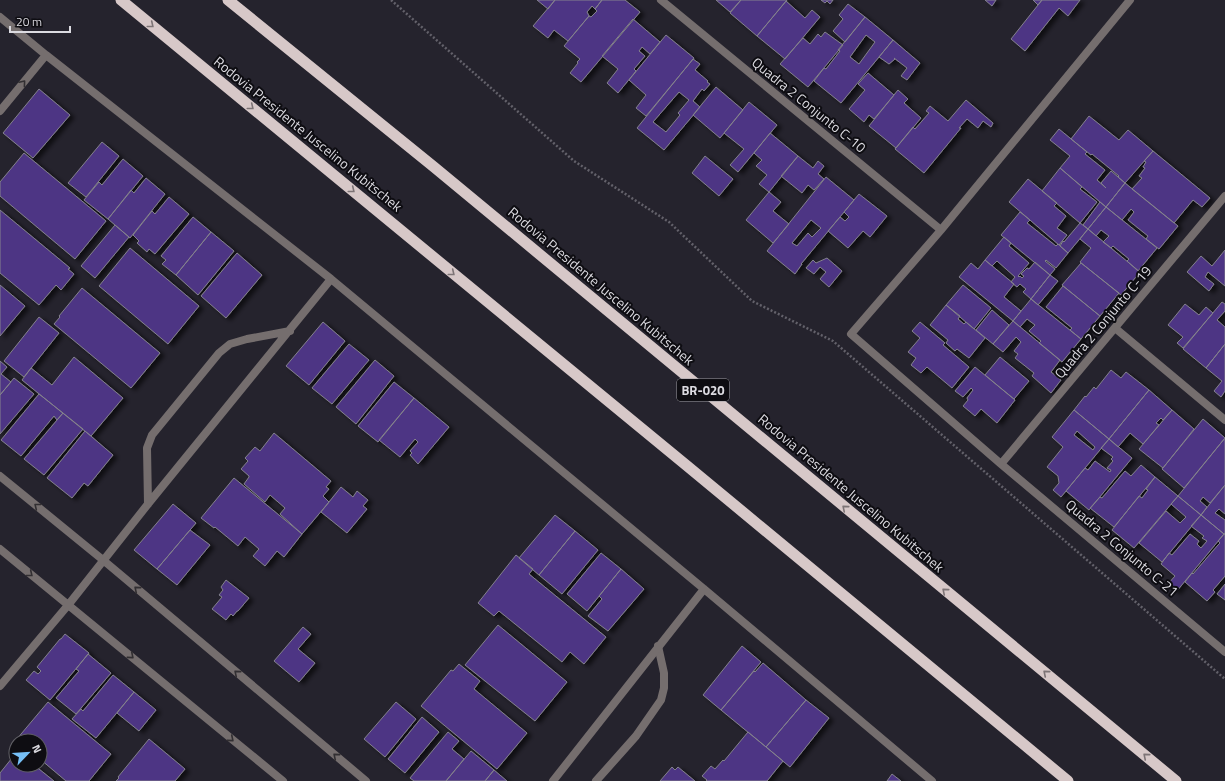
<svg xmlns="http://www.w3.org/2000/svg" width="1225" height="781" font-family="'Titillium Web',sans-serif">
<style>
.building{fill:#4e3484;stroke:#83818d;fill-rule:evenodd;filter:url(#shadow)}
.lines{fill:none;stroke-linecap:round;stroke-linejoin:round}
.path{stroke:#63616a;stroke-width:2.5;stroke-dasharray:2 2;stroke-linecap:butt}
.service{stroke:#756e6e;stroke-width:8}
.minor{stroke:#756e6e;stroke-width:8}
.trunk{stroke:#d7c8c8;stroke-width:11}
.oneway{stroke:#7d7476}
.oneway2{stroke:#322f32}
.labels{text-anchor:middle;stroke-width:4;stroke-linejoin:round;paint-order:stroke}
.shield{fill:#0e0d12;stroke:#9e9da3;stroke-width:1}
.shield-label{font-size:13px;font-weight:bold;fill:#dcdbe1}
.street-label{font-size:14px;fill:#dcdbe1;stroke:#0e0d12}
</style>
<defs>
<filter id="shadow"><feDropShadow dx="4.5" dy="2.5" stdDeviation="2" flood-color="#0009"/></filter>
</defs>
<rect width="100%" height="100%" fill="#25232d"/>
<path class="building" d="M537,0h18l-7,9z
M555,0h47l-7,9 -3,-3 -5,6 2,4 -21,25 -14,-11 -6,8 -15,-12z
M602,0h23l15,12 -59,70 -11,-9 8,-10 -1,-1 3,-3 -16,-13 25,-30 2,1 6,-6 -2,-2z
M716,0h25l-11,12z
M741,0h46l-30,36 -27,-23z
M821,0h12l-3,4 -3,-3 -2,2z
M985,0h11l-4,6z
M1033,0h9l-4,5z
M1042,0h38l-12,16 -9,-8 -34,43 -14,-12z
M786,1l19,17 7,-8 8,7 -35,42 -28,-23z
M848,4l17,13 -20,25 -12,-11 10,-12 -4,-4z
M865,17l28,23 -52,63 -27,-22 10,-13 2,1 14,-18 -2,-1zM866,35l9,7 -16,22 -9,-7z
M633,19l27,23 -10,12 -8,-7 -3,4 6,5 -11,13 2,2 -18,22 -11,-10 11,-14 -16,-13z
M825,32l18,13 -35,42 -28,-23 23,-26 7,6 8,-10 3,3z
M666,35l28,23 -48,58 -10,-8 10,-13 -17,-15z
M893,40l27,23 -13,17 -6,-4 6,-8 -13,-10 1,1 -6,5 -10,-7z
M693,59l7,5 -5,6 13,11 -1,1 3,2 -6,7 -2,-2 -9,12 7,6 -36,43 -27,-22zM679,92l10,8 -11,13 2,2 -14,17 -13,-10z
M868,73l26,22 -20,24 -5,-4 -5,7 -15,-13 16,-19 -7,-6z
M716,87l27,23 -23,28 -27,-23z
M39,89l31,26 -37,43 -30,-25z
M898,90l10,9 -4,4 17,15 -25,30 -27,-22z
M966,100l27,23 -2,4 -8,-6 -5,7 -11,-9 -8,9h2l-37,45 -29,-24 18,-22 2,2 14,-16 -3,-2 4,-5 18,15z
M749,102l28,23 -39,47 -8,-7 14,-16 -20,-16z
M1089,116l30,24 9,-10 25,21 -28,32 -7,-6 1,-1 -27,-22 -1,1 -20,-16z
M1059,129l28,23 -2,2 20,16 -8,10 9,8 -5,-5 10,-12 14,12 -19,24 -46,-39 10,-12 -20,-16z
M770,133l28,23 -29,36 -10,-8 8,-9 -11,-9 6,-6 -8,-7z
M102,142l17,14 -33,41 -18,-14z
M1153,151l57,47 -8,9 -9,-7 -19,23 -42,-34 10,-11 -3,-2 6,-8 -2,-1 3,-5 -2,-1z
M24,153l82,68 -31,38 -75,-63v-14z
M705,156l28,23 -14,17 -27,-23z
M798,156l15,12 5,-7 6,5 -6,8 6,5 -10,11 -6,-5 -6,8 -21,-17z
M123,159l20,17 -35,43 -24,-19 15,-18 3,3z
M1060,168l22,19 -2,2 17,13 -17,21 -38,-32z
M826,177l28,23 -53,64h1l-7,10 -28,-23zM811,220l10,8 -9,9 -4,-4 -11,13 -5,-3z
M146,178l19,16 -35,44 -22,-19 23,-29 3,3z
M1028,179l29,24 -3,3 12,10 -9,12 10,7 -8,10 -50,-43z
M1125,183l53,43 -19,23 -13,-10 2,-3 -20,-16 6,-8 -3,-3 -9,11 -16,-13z
M769,192l12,10 -8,9 16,13 -16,19 -27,-23z
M859,194l28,22 -17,21 -7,-6 -15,17 -20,-17 12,-14 5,4 4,-4 -5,-5z
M169,197l20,17 -34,40 -6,-5 -2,3 -10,-9 2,-2 -6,-6 19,-24 3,3z
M1100,202l6,5 -18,22 -5,-4z
M1106,207l51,41 -19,23 -11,-10 2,-2 -16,-13 -2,2 -8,-6 6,-6 -8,-6 -5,6 -8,-7z
M0,210l70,58 -2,1 6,5 -13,16 -5,-5 -17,20 -39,-32z
M1020,212l10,8 -3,3 29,23 2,-2 10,9 -12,15 -10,-8 -1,1 10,8 -5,6 -49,-40z
M193,217l18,15 -35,43 -14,-11 4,-4 -5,-4z
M1080,223l8,6 -20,24 -8,-7 3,-5 1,1z
M115,225l14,12 -34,41 -14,-12z
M1088,229l52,43 -19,23 -41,-33 11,-14 -11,-9z
M211,232l23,19 -36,44 -22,-20z
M1004,237l7,6 -2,3 20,17 -11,13 1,1 1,-1 2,2 2,-2 -3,-2 6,-6 2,1 6,-7 15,13 -19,24 -8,-7 3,-3 -6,-5 -3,3 -6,-5 4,-5 -18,-16 -5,5 -7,-6z
M130,248l69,58 -31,38 -69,-58z
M1225,250v36l-17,-14 -3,5 9,7 -5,7 -22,-19 14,-16 11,10z
M237,253l25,22 -36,43 -25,-22z
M827,258l15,13 -13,16 -9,-8 6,-7 -6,-5 -6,7 -8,-6 7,-8 3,3z
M985,260l29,24 -10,13 17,14 -8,10 -54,-44 12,-14 7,6z
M1081,263l38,30 -19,23 -38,-31z
M1050,275l8,6 -20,24 -7,-6z
M0,285l25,21 -25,30z
M963,285l28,23 -17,21 -28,-24z
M1063,286l37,30 -19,23 -11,-9 2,-2 -26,-21z
M82,288l78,65 -29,35 -77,-64 6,-7 -1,-1z
M1031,299l50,40 -19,23 -23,-19 2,-2 -12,-10 6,-6 -8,-6 -7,8 -7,-6z
M1222,302l3,2v7l-8,9 8,7v17l-19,24 -23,-19z
M1185,304l14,11 7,-8 7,6 -30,35 -6,-5 6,-6 -15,-12z
M946,305l14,11 -2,3 6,5 2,-2 19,16 -16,20 -12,-9 -2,2 -9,-8 2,-3 -18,-15z
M992,310l17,15 -16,19 -17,-14z
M39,317l20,16 -35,44 -20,-16z
M1013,321l47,39 -9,12 10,8 -10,13 -19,-17 2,-3 -19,-15 3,-4 -4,-3 7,-9 -5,-5 -13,15 -10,-8z
M323,322l22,19 -36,44 -23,-19z
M920,322l25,21 -2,2 26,22 -17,21 -25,-21 -6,6 -10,-8 5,-7 -8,-6 12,-14 -8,-7z
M349,344l20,16 -37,44 -20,-16z
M1225,344v47l-4,6 -7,-6 8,-10 -16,-13z
M74,357l49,41 -32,38 -69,-56 9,-12 21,17z
M1000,357l29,24 -15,18 -29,-24z
M375,360l19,16 -38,48 -20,-17z
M0,361l7,6 -6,7 10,8 -11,13z
M975,367l40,33 -18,23 -16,-14 -6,7 -12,-10 5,-6 -1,-2 6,-8 -2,-2 -8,9 -8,-6z
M1111,370l10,8 5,-6 23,18 -40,49 -35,-29 11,-14 1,1 8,-10 2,2z
M14,378l20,16 -34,40v-39z
M394,382l20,16 -36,44 -20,-16z
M1149,390l23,20 -9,10 -2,-2 -5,5 3,2 -16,19 -13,-11 -12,14 -9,-8z
M39,394l24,19 -6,7 -3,-4 -33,40 -20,-16z
M414,398l35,29 -31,37 -8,-9 2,-2 -2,-2 8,-9 -3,-3 -15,18 -21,-17z
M1074,410l35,29 -48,58 -8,-7 6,-7 -1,-7 -11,-9 16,-20 -11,-10zM1077,431l18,16 -2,3 -19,-15z
M1172,410l22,19 -31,39 -24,-19z
M63,413l20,16 -39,46 -20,-16z
M1203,419l22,19 -41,50 -22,-19z
M85,431l28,24 -25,31 -4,-3 -12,15 -25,-20z
M274,433l57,48 -5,6 3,2 -6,7 6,6 -27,32 -22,-20 5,-6 -15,-13 -5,7 -21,-18 5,-7v-1l-8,-7 7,-8 -3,-3 10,-11 5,4z
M1225,438v47l-15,18 -7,-6 -3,4 7,6 -6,8 -23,-19z
M1109,439l23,19 -43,52 -23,-19 19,-23 3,2 7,-9 15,11 1,-2 -4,-2 6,-7 -2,-2 2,-2 -12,-9z
M1141,465l14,12 -41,50 -24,-19 10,-11 2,1 23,-27 6,5z
M1155,477l23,19 -44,52 -22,-18 27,-34 3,2 6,-8 -2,-1z
M234,478l68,56 -18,23 -7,-6 -12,15 -12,-10 6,-7 -14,-12 -7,9 -23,-19 -1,1 -13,-10z
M1225,485v29l-6,-5 -4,4 10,7v13l-1,1 -23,-19z
M341,487l12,10 4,-6 11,9 -5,6 4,3 -20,24 -26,-21z
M1178,496l23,19 -39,47 -23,-19 27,-32 14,12 6,-6 -15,-13z
M173,504l23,19 -39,46 -23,-19z
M555,515l20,16 -36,44 -20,-17z
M1201,515l23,19 -48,58 -9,-7 8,-9 -14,-12 8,-11 3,2 18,-21 9,7 -2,3 4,4 6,-7 -5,-3 2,-2 -13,-10z
M190,530l20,15 -33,40 -20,-16z
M575,531l23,19 -36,44 -23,-19z
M1224,534l1,1v41l-12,14 2,2 -8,9 -22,-19 7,-9 1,1 25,-29 2,-2 -2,-2z
M601,553l20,16 -34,42 -20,-17z
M516,555l17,14 -4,5 77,63 -22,27 -14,-12 -8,10 -63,-51 -5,5 -16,-13z
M621,569l23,20 -36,42 -20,-15 14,-17 -3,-3z
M226,580l23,18 -11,13h-1l-4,5 -2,-2 -1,1 -4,5 -14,-11 10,-12 -3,-2 4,-5 -2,-3z
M1225,584v16l-8,-6z
M498,625l69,57 -32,39 -70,-56z
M303,627l8,7 -13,15 17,14 -16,19 -25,-21z
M65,634l24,19 -39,47 -24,-20 8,-9 4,3 3,-3 -4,-4 23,-28h1z
M742,646l19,16 -40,48 -18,-15z
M88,654l23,19 -35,41 -20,-16 23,-27 -3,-2z
M763,663l43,37 -40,47 -45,-37 33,-39 1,1z
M459,664l21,17 -6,8 53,44 -30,36 -76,-63 30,-36 2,1z
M113,675l21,17 -38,46 -24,-19 9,-10 2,2z
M134,692l22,18 -17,21 -22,-18z
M806,700l23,18 -39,49 -24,-20z
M48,702l63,52 -22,27h-23l-26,-22v-18h-22l-2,-1z
M396,702l20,17 -31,38 -21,-18z
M422,717l17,15 -34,41 -17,-14z
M448,732l11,9 -7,8 12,10 -18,22h-32l-4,-3z
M748,732l35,29 -16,20h-61l1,-1 -5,-4 9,-10 4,3 8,-9 1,1z
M149,739l36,30 -10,12h-59l3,-3 -1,-1z
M471,751l23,19 -9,11h-39z
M16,753v12h18l20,16h-54v-8z
M672,767l3,3 3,-3 17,14h-35z
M494,770l13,11h-22z
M892,774l9,7h-14z"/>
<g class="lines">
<path class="path" d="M391,0l183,161 95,61 83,79 81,40 392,338"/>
<path class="service" d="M596,781l40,-45 25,-36 3,-12v-15l-6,-27"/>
<path class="minor" d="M661,0l280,230
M1130,0l-189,230 -90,104 150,130 224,188
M0,17l46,38 285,224 373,310 228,192
M0,111l46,-56
M1115,328l110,92
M1001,464l224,-268
M0,476l103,84 263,221
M148,504l-1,-56 5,-13 67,-82 11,-9 17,-5 43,-8
M0,549l283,232
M0,686l69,-82 79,-100 183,-225
M553,781l151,-192"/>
<path class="trunk" d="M121,0l565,465 382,316
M228,0l206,167 742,614"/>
</g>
<defs><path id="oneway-chevron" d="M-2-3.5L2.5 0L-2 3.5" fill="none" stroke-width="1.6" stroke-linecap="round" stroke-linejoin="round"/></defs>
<g class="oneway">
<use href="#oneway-chevron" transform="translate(151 25) rotate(39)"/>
<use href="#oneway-chevron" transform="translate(251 107) rotate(39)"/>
<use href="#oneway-chevron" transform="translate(352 190) rotate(39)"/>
<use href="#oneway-chevron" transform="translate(452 273) rotate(39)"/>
<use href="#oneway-chevron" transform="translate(845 508) rotate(-140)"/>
<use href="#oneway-chevron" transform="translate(945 591) rotate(-140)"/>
<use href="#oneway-chevron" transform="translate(1046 673) rotate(-140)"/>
<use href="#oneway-chevron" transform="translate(1146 756) rotate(-140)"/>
</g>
<g class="oneway2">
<use href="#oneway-chevron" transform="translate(23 83) rotate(-50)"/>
<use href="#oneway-chevron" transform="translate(37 506) rotate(-141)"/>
<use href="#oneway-chevron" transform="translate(30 574) rotate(39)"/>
<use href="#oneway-chevron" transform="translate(137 589) rotate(-140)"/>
<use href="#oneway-chevron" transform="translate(131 656) rotate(40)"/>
<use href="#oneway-chevron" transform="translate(237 673) rotate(-140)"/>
<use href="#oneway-chevron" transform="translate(231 739) rotate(40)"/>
<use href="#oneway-chevron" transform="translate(336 756) rotate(-140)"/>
</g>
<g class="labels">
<rect class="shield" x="677" y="379" width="52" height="22" rx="3"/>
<g class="shield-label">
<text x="703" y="395">BR-020</text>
</g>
<g class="street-label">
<text transform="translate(809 105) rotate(39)" y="5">Quadra 2 Conjunto C-10</text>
<text transform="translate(308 134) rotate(39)" y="5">Rodovia Presidente Juscelino Kubitschek</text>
<text transform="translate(601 286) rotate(40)" y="5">Rodovia Presidente Juscelino Kubitschek</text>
<text transform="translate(1103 322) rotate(-50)" y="5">Quadra 2 Conjunto C-19</text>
<text transform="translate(851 493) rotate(40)" y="5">Rodovia Presidente Juscelino Kubitschek</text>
<text transform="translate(1122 548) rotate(40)" y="5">Quadra 2 Conjunto C-21</text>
</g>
</g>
<g transform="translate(28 753) rotate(65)"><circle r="19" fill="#0e0d12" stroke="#605f65"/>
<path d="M0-3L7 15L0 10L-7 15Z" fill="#76c0f7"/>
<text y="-6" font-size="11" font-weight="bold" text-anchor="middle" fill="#dcdbe1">N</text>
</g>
<path d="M10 26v6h60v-6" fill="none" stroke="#dcdbe1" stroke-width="2"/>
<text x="16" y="26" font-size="12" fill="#dcdbe1" stroke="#0e0d12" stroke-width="3" paint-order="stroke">20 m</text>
</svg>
